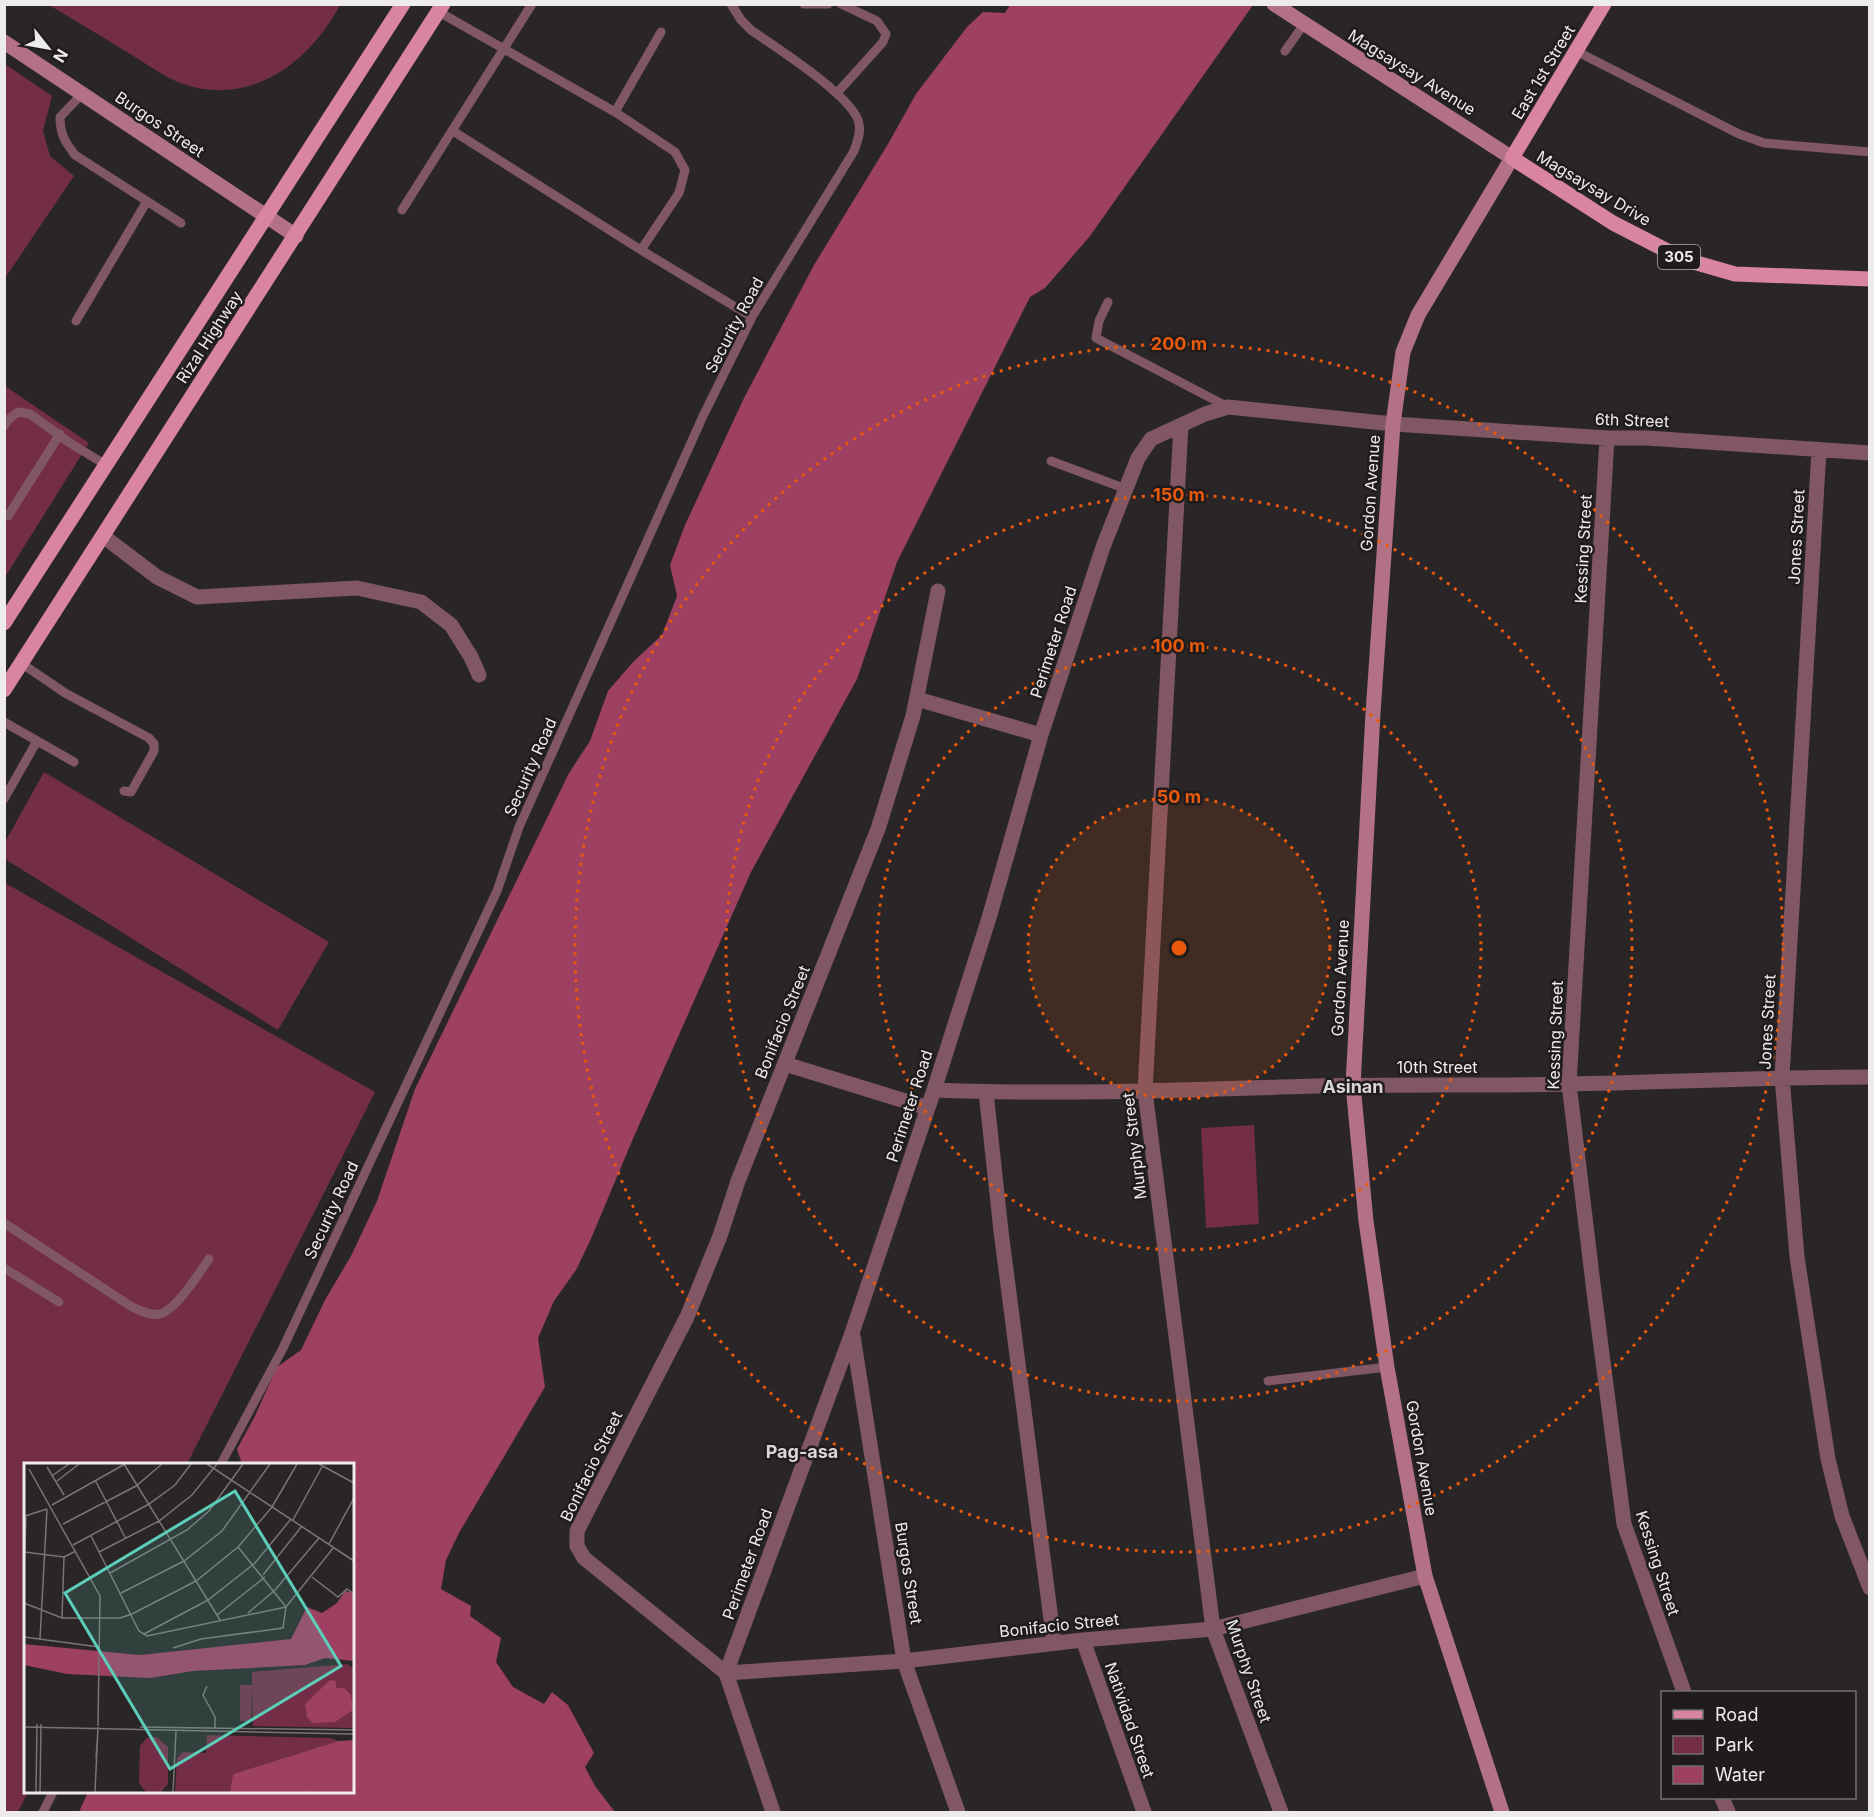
<svg xmlns="http://www.w3.org/2000/svg" width="1874" height="1817" font-family="Inter,sans-serif">
<style>
.green{fill:#732d47}
.water{fill:#9d4062}
.lines{fill:none;stroke-linecap:round;stroke-linejoin:round}
.service{stroke:#815764;stroke-width:9}
.minor{stroke:#815764;stroke-width:15}
.secondary{stroke:#b37186;stroke-width:15}
.primary{stroke:#da85a0;stroke-width:15}
.ring{fill:none;stroke:#e8590c;stroke-width:3;stroke-dasharray:3 6}
.labels{text-anchor:middle;stroke-width:5;stroke-linejoin:round;paint-order:stroke}
.shield{fill:#201c1d;stroke:#b0adae;stroke-width:1.5}
.shield-label{font-size:15px;font-weight:bold;fill:#eeebec}
.street-label{font-size:16px;fill:#eeebec;stroke:#201c1d}
.neighbourhood-label{font-size:18px;font-weight:bold;fill:#dbd5d7;stroke:#201c1d}
.inset-river{fill:none;stroke:#9d4062;stroke-width:3}
.inset-road{fill:none;stroke:#787576;stroke-width:1.5}
.view{fill:#5dceb9;fill-opacity:0.15;stroke:#5dceb9;stroke-width:3}
.inset-edge{fill:none;stroke:#eeebec;stroke-width:3}
.centre{fill:#e8590c;stroke:#201c1d;stroke-width:3}
.ring-label{font-size:18px;text-anchor:middle;font-weight:bold;fill:#e8590c;stroke:#201c1d;stroke-width:5;stroke-linejoin:round;paint-order:stroke}
</style>
<rect width="100%" height="100%" fill="#2a2627"/>
<path class="green" d="M49,5h291c-30,57 -89,102 -157,79 -17,-6 -33,-18 -48,-27 -28,-17 -57,-35 -86,-52z
M5,64l47,32 -9,35 7,25 24,20 -69,102z
M5,386l84,57 -84,134z
M44,772l285,170 -51,88 -273,-171v-17z
M5,883l370,209 -188,372h-161v328h2l-10,20h-13z
M1254,1125l5,99 -53,4 -5,-100z"/>
<path class="water" d="M1010,5h243l-163,231 -45,52 -15,9 -133,265 -40,117 -106,193 -119,269 -42,100 -14,29 -22,31 -16,37 7,49 -86,146 -13,27 -5,29 30,17 -1,10 31,22 -5,24 17,25 31,17 8,-12 16,13 26,48 -9,14 10,19 20,26h-536l9,-20h264v-328h-110l-5,-15 18,-33 22,-49 24,-17 24,-50 26,-44 26,-55 38,-112 154,-316 21,-32 18,-50 26,-30 28,-26 15,-39 -7,-31 15,-40 59,-127 70,-133 74,-121 28,-50 51,-67 16,-15 22,1z"/>
<g class="lines">
<path class="service" d="M804,4h24
M439,12l176,100 60,40 10,18 -6,23 -38,57
M1285,51l19,-27
M1576,51l163,83 25,9 106,9
M837,93l46,-51 3,-8 -9,-13 -36,-17
M82,94l-22,23c0,17 5,25 15,38l106,68
M615,112l46,-80
M453,131l188,119 111,67
M402,210l130,-206
M1108,302l-9,19 -3,17 132,69
M76,321l71,-120
M4,426l4,-6 10,-8 12,2 40,29 36,22
M1051,461l75,28
M8,516l52,-82
M21,663l44,30 84,45 5,6v7l-23,41 -7,-1
M4,722l70,40
M4,799l33,-58
M4,1223l128,84c8,3 18,9 27,7 16,-2 40,-41 50,-55
M4,1268l55,34
M1268,1381l119,-14
M221,1464l62,-116 214,-457 22,-64 184,-411 49,-99 102,-166c3,-9 7,-18 5,-27 -3,-26 -85,-78 -108,-94l-10,-10 -10,-16
M43,1812l10,-20"/>
<path class="minor" d="M1181,425l-36,666 68,538 68,183
M1607,438l-38,646 25,208 30,232 60,168
M1819,450l-37,627 15,180 31,202 14,57 28,72
M103,536l54,41 40,20 160,-9 64,14 30,23 20,32 8,18
M938,591l-25,125 -35,113 -140,352 -18,55 -33,81 -110,214v15l7,12 142,115 178,-12 179,-21 130,-11 212,-53
M917,699l124,36
M785,1064l143,44
M934,1090c127,5 254,0 381,-4 84,-2 169,0 254,-2 100,-2 200,-7 301,-7
M986,1092l15,139 53,412
M853,1336l51,325 54,151
M1083,1640l61,172
M726,1673l126,-340 82,-243 55,-172 52,-183 62,-188 35,-89 13,-19 54,-25 23,-7 165,17 214,14h40l223,15
M726,1673l47,139
M1722,1798l6,14"/>
<path class="secondary" d="M1274,4l238,154 -94,157 -15,37 -10,72 -20,289 -20,372 13,136 21,146 38,209 77,236
M4,42l292,194"/>
<path class="primary" d="M1604,4l-92,154 101,65 70,36 52,15 135,5
M4,623l399,-619
M4,690l439,-686"/>
</g>
<circle cx="1179" cy="948" r="151" fill="#e8590c" fill-opacity=".12"/>
<g class="ring">
<circle cx="1179" cy="948" r="151"/>
<circle cx="1179" cy="948" r="302"/>
<circle cx="1179" cy="948" r="453"/>
<circle cx="1179" cy="948" r="604"/>
</g>
<g class="labels">
<rect class="shield" x="1658" y="245" width="42" height="24" rx="4.5"/>
<g class="shield-label">
<text x="1679" y="262">305</text>
</g>
<g class="street-label">
<text transform="translate(1412 72) rotate(32)" y="6">Magsaysay Avenue</text>
<text transform="translate(1543 72) rotate(-59)" y="6">East 1st Street</text>
<text transform="translate(160 124) rotate(34)" y="6">Burgos Street</text>
<text transform="translate(1594 188) rotate(31)" y="6">Magsaysay Drive</text>
<text transform="translate(734 325) rotate(-62)" y="6">Security Road</text>
<text transform="translate(209 337) rotate(-57)" y="6">Rizal Highway</text>
<text transform="translate(1632 420) rotate(2)" y="6">6th Street</text>
<text transform="translate(1370 493) rotate(-86)" y="6">Gordon Avenue</text>
<text transform="translate(1796 537) rotate(-87)" y="6">Jones Street</text>
<text transform="translate(1583 549) rotate(-87)" y="6">Kessing Street</text>
<text transform="translate(1053 642) rotate(-72)" y="6">Perimeter Road</text>
<text transform="translate(530 767) rotate(-66)" y="6">Security Road</text>
<text transform="translate(1340 978) rotate(-87)" y="6">Gordon Avenue</text>
<text transform="translate(782 1022) rotate(-68)" y="6">Bonifacio Street</text>
<text transform="translate(1767 1022) rotate(-87)" y="6">Jones Street</text>
<text transform="translate(1555 1035) rotate(-88)" y="6">Kessing Street</text>
<text x="1437" y="1073">10th Street</text>
<text transform="translate(909 1106) rotate(-72)" y="6">Perimeter Road</text>
<text transform="translate(1134 1146) rotate(-97)" y="6">Murphy Street</text>
<text transform="translate(331 1210) rotate(-65)" y="6">Security Road</text>
<text transform="translate(1422 1458) rotate(80)" y="6">Gordon Avenue</text>
<text transform="translate(591 1466) rotate(-64)" y="6">Bonifacio Street</text>
<text transform="translate(1658 1563) rotate(72)" y="6">Kessing Street</text>
<text transform="translate(747 1564) rotate(-70)" y="6">Perimeter Road</text>
<text transform="translate(909 1573) rotate(81)" y="6">Burgos Street</text>
<text transform="translate(1059 1625) rotate(-6)" y="6">Bonifacio Street</text>
<text transform="translate(1249 1671) rotate(71)" y="6">Murphy Street</text>
<text transform="translate(1130 1720) rotate(71)" y="6">Natividad Street</text>
</g>
<g class="neighbourhood-label">
<text x="1353" y="1093">Asinan</text>
<text x="802" y="1458">Pag-asa</text>
</g>
</g>
<g transform="translate(24 1463)">
<rect width="330" height="330" fill="#2a2627"/>
<path d="M323,201l7,5v59l-101,-2 -1,-39 -1,34h-11v-36h12v-13zM183,272l123,3 8,3 -105,33 -3,18h-55l2,-34 6,-6 23,1zM133,274l11,10v37l-7,8h-15l-7,-9 1,-37 7,-8z" fill="#732d47"/>
<path d="M321,128l9,2v68l-29,-3 -20,7 -112,6 -43,7 -83,-4 -43,-9v-21l116,11 151,-16 16,-32 15,6 15,-10zM306,217l6,1v7h8l7,7 2,15 -18,12 -23,1 -5,-6 -2,-13zM330,277v52h-124l3,-18 105,-33z" fill="#9d4062"/>
<path class="inset-river" d="M271,311l12,-4 7,22"/>
<path class="inset-road" d="M100,1l96,156M183,1l147,97M295,1l35,19M23,4l17,28M5,6l71,127 -2,130M29,12l16,-11M71,17l31,59M33,18l22,-17M28,42l73,-41M1,53l22,-7M269,57l30,-55M39,61l73,-38 26,-22M67,73l48,95 8,5 139,-29M305,81l25,-46M49,82l76,-41 26,-19 16,-21M0,89l40,5 12,-6M75,89l60,-31 33,-26 25,-31M86,110l77,-43 22,-19 34,-47M0,112l2,-59M239,112l39,-49M288,114l26,20 9,-8 7,5M97,130l63,-32 38,-30 48,-67M0,140l38,15h58l12,-4 64,-33 42,-34 34,-40 25,-43M262,144l48,-60M224,150l27,-23 44,-52M193,152l48,-38M38,155l2,-61M120,171l64,-34 47,-37 36,-44M0,174l75,10M16,176l7,-130M149,185l28,-9 82,-11 3,-21 -48,-60M183,223l-4,9 12,22v11M0,264l330,7M116,264l214,3M72,296l2,-30M12,329l1,-68M16,329l1,-68M71,329l3,-65M149,329l3,-61"/>
<path class="view" d="M211,28l106,175 -171,103 -105,-176z"/>
<rect width="330" height="330" class="inset-edge"/>
</g>
<circle cx="1179" cy="948" r="9" class="centre"/>
<g class="ring-label">
<text x="1179" y="350">200 m</text>
<text x="1179" y="501">150 m</text>
<text x="1179" y="652">100 m</text>
<text x="1179" y="803">50 m</text>
</g>
<rect width="1874" height="1817" fill="none" stroke="#eeebec" stroke-width="12"/>
<rect x="1661" y="1691" width="195" height="108" fill="#201c1d" stroke="#726f70" stroke-width="1.5"/>
<rect x="1673" y="1710" width="30" height="9" fill="#da85a0" stroke="#726f70" stroke-width="1.5"/>
<text x="1715" y="1721" font-size="18" fill="#eeebec">Road</text>
<rect x="1673" y="1736" width="30" height="18" fill="#732d47" stroke="#726f70" stroke-width="1.5"/>
<text x="1715" y="1751" font-size="18" fill="#eeebec">Park</text>
<rect x="1673" y="1766" width="30" height="18" fill="#9d4062" stroke="#726f70" stroke-width="1.5"/>
<text x="1715" y="1781" font-size="18" fill="#eeebec">Water</text>
<g transform="translate(48 48) rotate(121)" stroke="#201c1d" stroke-width="4.5" paint-order="stroke">
<path d="M0-4.5L10 22L0 15L-10 22Z" fill="#eeebec"/>
<text y="-9" font-size="16" font-weight="bold" text-anchor="middle" fill="#eeebec">N</text>
</g>
</svg>
